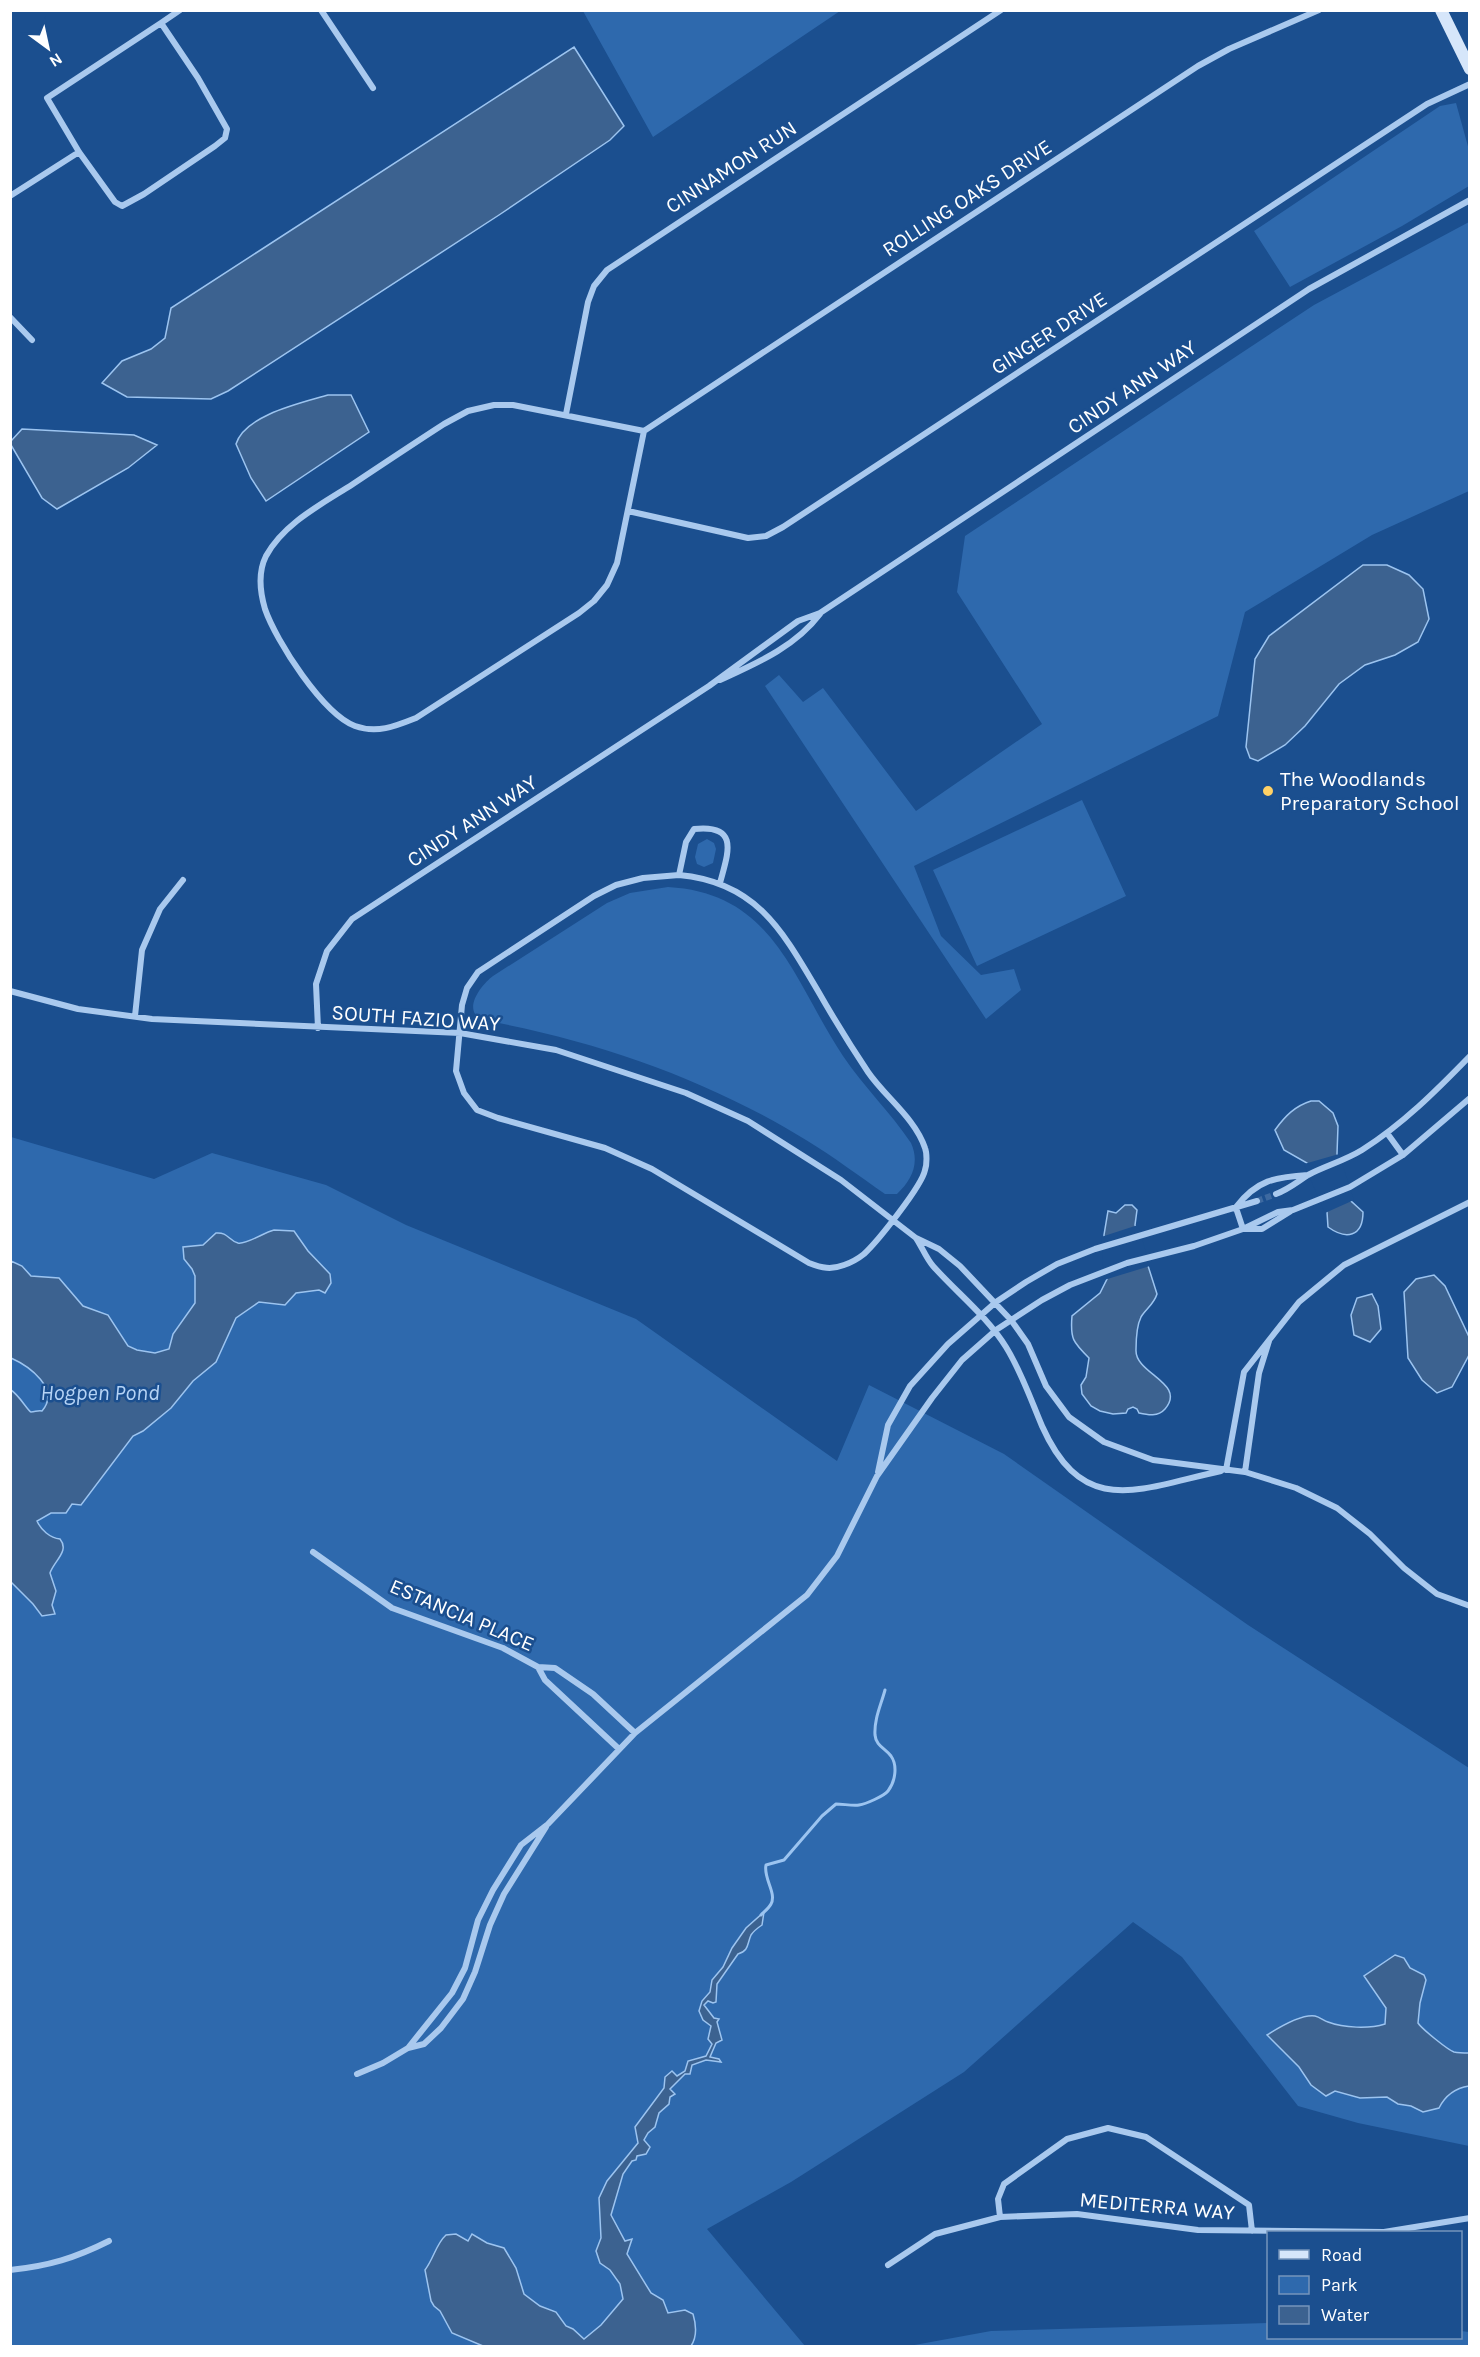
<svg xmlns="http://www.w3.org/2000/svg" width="1480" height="2357" font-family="Karla,sans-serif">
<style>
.green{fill:#2e69ad}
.water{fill:#3c6290;stroke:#9cc4f0;stroke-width:1.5}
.pier{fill:#1b4f8f}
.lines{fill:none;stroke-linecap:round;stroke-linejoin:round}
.stream{stroke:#9cc4f0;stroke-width:3}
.street-tunnel{stroke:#3d69a0;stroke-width:6;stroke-dasharray:6 3;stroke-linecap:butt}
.street{stroke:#a9c9ee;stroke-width:6}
.secondary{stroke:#d6e6fa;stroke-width:12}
.poi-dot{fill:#ffd166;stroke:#1b4f8f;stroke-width:2}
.labels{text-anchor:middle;stroke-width:5;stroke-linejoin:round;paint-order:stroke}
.street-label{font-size:21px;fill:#fff;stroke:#1b4f8f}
.poi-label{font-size:21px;fill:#fff;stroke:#1b4f8f;text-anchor:start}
.water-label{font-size:22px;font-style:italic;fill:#b5d3f5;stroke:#1b4f8f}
</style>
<rect width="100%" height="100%" fill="#1b4f8f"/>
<path class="green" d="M583,11h257l-187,126z
M1456,103l13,47v36l-67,40 -112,61 -36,-56 186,-125z
M1469,222v269l-97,44 -127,77 -27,104 -304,150 27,70 40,39 33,-6 7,21 -35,29 -221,-333 14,-11 24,27 20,-14 93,123 126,-87 -85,-132 8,-56 349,-231z
M1082,800l44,96 -149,70 -44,-96z
M707,839l7,4 2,6 -3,14 -9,4 -7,-3 -2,-7 3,-13z
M668,887c107,6 125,94 175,169 21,31 48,57 68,87 9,20 1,37 -14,51h-12c-26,-18 -51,-37 -79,-54 -99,-61 -209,-99 -323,-120 -22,-9 -2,-35 10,-44l114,-73 23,-10z
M11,1137l143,42 58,-26 114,32 80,40 230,94 201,142 32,-76 135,69 244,171 221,143v378l-111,-23 -60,-17 -116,-149 -49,-35 -169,150 -173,110 -84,47 98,117h-794z
M1268,2323v15h192l1,-7 8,1v14h-560l82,-15z"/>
<path class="water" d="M574,47l50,79 -14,14 -111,75 -271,176 -17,8 -84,-2 -25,-14 20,-22 29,-12 14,-11 6,-30z
M328,395h23l18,37 -103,69 -15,-23 -15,-34c9,-29 65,-41 92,-49z
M22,429l112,6 23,10 -29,23 -71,41 -15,-11 -31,-53v-4z
M1363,565h24l22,10 14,14 6,30 -11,23 -23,13 -30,10 -26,19 -34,42 -20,19 -27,16 -8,-3 -4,-11 9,-88 14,-23z
M1311,1101h8l14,12 5,13 -1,28 14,47 12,11c0,25 -17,28 -35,15l-1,-15 -20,-49 -23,-13 -9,-20c10,-14 20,-24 36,-29z
M1125,1205h7l5,5 -2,15 22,69c-3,10 -11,15 -16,23 -4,8 -5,24 -5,33 -1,24 51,33 29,59 -7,8 -17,6 -26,4l-2,-4 -4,-2 -5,2 -2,4 -13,1 -13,-3 -9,-5 -9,-12 -1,-9 5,-8 3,-19c-16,-16 -19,-19 -17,-42l28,-23 7,-14 -3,-44 4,-24 8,2z
M274,1230l20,1 14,20 22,23 1,9 -6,10 -6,-3 -23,3 -11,12 -26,-3 -23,16 -20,44 -23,19 -22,27 -28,23 -10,5 -52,69 -9,-1 -6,9h-15l-14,8c4,9 13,17 23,18 10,12 -6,22 -10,34l6,18 -4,14 3,9 -13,2 -9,-12 -22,-22v-192c8,5 17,21 20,22 4,0 7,-2 11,-1 19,-22 -13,-45 -31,-53v-97l11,5 9,10 28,2 24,28 25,9 20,31 9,4 18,3 14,-4 4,-15 22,-31v-27l-3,-7 -8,-10 -1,-12 20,-2 13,-12c12,-1 12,7 22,10 8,2 27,-11 36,-13z
M1434,1275l11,11 25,53 -1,16 -17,32 -15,6 -15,-13 -14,-22 -4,-66 12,-13z
M1372,1294l6,12 3,23 -11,13 -16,-7 -3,-20 6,-17z
M764,1912l-2,13c-3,2 -9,7 -11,10 -4,9 -2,16 -13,19l-21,30 -1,18 -3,1 -5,-2 -4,4 10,13 5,1 -2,3 5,18 -6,3 -6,14 9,2 2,3 -15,-2 -14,5 -2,9h-5l-15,15 5,5 -5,3 -1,7 -10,9 -4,14 -7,6 -4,7 6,7 -4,7 -9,2 -1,4 -4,1 -9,13 -12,41 14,26 7,-2 -5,15 24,39 12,7 5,13 17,-3 8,4c3,10 4,23 -2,32h-208l-31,-13 -12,-22 -6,-5 -3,-5 -6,-31c9,-12 11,-26 21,-35l10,-1 12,7 4,-7 15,9 17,5 12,20 8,26 16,12 16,6 10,14 7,3 11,10 17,-14 22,-26 -3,-15 -10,-14 -10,-7 -4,-12 5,-13 -2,-40 8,-17 31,-38 -3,-16 29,-39 1,-11 7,-6 5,5 8,-5 3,-10 18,-5 6,-12 -4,-5 3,-13 -8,-6 -4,-9 3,-10 8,-9 2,-12 11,-13 9,-19 14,-20z
M1395,1955l9,3 6,10 14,7 2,5 -6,23 -2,20c4,6 30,27 36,29 5,1 11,1 15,1v33c-13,2 -24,10 -30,22l-16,4 -12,-6 -13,-2 -11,-7 -27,1 -25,-7 -9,5 -15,-11 -12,-18 -32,-32c11,-7 35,-21 48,-19 5,1 9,5 13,6 16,6 41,7 57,2l1,-16 -22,-32z"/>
<path class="pier" d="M1339,1154l15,46 -29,13 -21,-49z
M1138,1225l12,41 -46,14 -3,-43z"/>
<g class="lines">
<path class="stream" d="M761,1915c3,-3 8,-7 10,-11 6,-11 -8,-26 -5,-39l18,-5 38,-44 14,-12c7,0 17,2 23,1 7,-1 25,-9 29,-14 7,-9 10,-25 3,-35 -6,-8 -15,-10 -16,-21 -1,-16 6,-30 10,-45"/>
<path class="street-tunnel" d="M1257,1201l19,-7"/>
<path class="street" d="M321,10l52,78
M161,23l37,55 29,51 -2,9 -10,8 -71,48 -22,12 -7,-4 -36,-50 -32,-54 114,-75 19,-13
M10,196l69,-44
M10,317l22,23
M494,405h19l131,26 -27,132 -10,22 -13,16 -15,12 -163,105c-20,8 -39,16 -61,8 -32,-12 -79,-85 -90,-117 -5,-17 -7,-37 1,-53 18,-33 56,-52 87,-72 30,-20 60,-40 91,-60l24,-13z
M566,414l22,-112 6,-16 13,-16 394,-260
M644,431l554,-365 31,-17 90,-39
M628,511l120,27 18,-2 17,-9 644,-423 43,-20
M720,680c37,-17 75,-33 100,-66
M679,875c77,7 103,55 139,116 16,28 32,54 50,81 17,25 47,46 57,76 2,5 2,16 0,22 -3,16 -48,72 -61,84 -5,4 -14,9 -20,11 -13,5 -22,3 -35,-2l-157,-94 -47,-21 -107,-30 -21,-8 -13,-17 -8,-22 6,-66 5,-17 11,-16 116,-76 22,-11 27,-7z
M679,875l7,-33 8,-13c46,-5 34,24 26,54
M10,991l68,18 74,10 308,14 96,17 130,43 62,28 93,59 75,58 23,11 21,17 51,54 17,24 18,42 23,31 35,25 49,18 92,12 51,16 41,20 33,26 34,34 33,26 33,12
M135,1016l7,-66 18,-41 23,-29
M318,1028l-2,-44 11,-33 25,-32 357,-233 89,-65 22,-8 489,-324 161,-89
M1387,1133l16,22
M1276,1194c13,-5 21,-12 32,-19 17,-9 36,-14 54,-25 41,-26 74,-59 108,-94
M1236,1207c21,-27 39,-30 72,-32
M1236,1208l7,21
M1244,1229h18l29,-18
M916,1238c6,9 10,20 17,28 24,27 54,50 73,81 15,24 25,53 36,79 42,94 99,62 179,45
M1226,1470l18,-98 55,-70 45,-37 126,-63
M878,1472l10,-47 22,-39 38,-42 48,-42 30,-20 31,-18 38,-15 162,-48
M1245,1472l14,-99 10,-32
M313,1552l79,56 111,40 35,19 17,1 38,26 42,39
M538,1667l7,13 74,69
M408,2048l44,-55 13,-25 13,-48 15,-30 28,-45 27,-21 87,-91 172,-138 30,-39 40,-80 55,-78 30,-38 34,-30 46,-30 28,-15 57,-22 67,-17 49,-17 35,-17 15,-2 57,-23 53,-32 67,-57
M357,2074l26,-11 25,-15 16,-4 17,-16 22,-29 12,-27 15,-47 14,-31 42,-67
M1000,2217l-2,-18 6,-15 63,-45 41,-11 38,9 103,68 3,26
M888,2265l47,-31 65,-17 77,-3 121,16 186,2 86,-14
M10,2270c39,-4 65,-12 99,-29"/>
<path class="secondary" d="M1441,10l29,59"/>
</g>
<circle class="poi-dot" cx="1268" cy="791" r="6"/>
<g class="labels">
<g class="street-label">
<text transform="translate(731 167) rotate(-33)" y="7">CINNAMON RUN</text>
<text transform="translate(967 198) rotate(-33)" y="7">ROLLING OAKS DRIVE</text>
<text transform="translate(1049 333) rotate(-33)" y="7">GINGER DRIVE</text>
<text transform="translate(1132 387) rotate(-34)" y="7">CINDY ANN WAY</text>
<text transform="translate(472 821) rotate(-33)" y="7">CINDY ANN WAY</text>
<text transform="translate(416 1018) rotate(4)" y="7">SOUTH FAZIO WAY</text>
<text transform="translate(462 1615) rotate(23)" y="7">ESTANCIA PLACE</text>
<text transform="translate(1157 2206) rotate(5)" y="7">MEDITERRA WAY</text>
</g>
<g class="poi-label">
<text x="1280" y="786">The Woodlands<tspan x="1280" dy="24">Preparatory School</tspan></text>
</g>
<g class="water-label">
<text x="100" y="1400">Hogpen Pond</text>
</g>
</g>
<rect width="1480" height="2357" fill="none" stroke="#ffffff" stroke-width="24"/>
<rect x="1267" y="2231" width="195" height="108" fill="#1b4f8f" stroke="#7695bc" stroke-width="1.5"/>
<rect x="1279" y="2250" width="30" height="9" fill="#d6e6fa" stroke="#7695bc" stroke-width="1.5"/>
<text x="1321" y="2261" font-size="18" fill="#ffffff">Road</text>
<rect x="1279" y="2276" width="30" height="18" fill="#2e69ad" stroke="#7695bc" stroke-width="1.5"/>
<text x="1321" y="2291" font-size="18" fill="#ffffff">Park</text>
<rect x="1279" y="2306" width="30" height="18" fill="#3c6290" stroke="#7695bc" stroke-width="1.5"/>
<text x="1321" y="2321" font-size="18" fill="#ffffff">Water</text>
<g transform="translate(48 48) rotate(147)" stroke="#1b4f8f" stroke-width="4.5" paint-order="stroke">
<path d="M0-4.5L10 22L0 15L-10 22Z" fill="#ffffff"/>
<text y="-9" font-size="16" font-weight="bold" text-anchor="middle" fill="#ffffff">N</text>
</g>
</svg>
